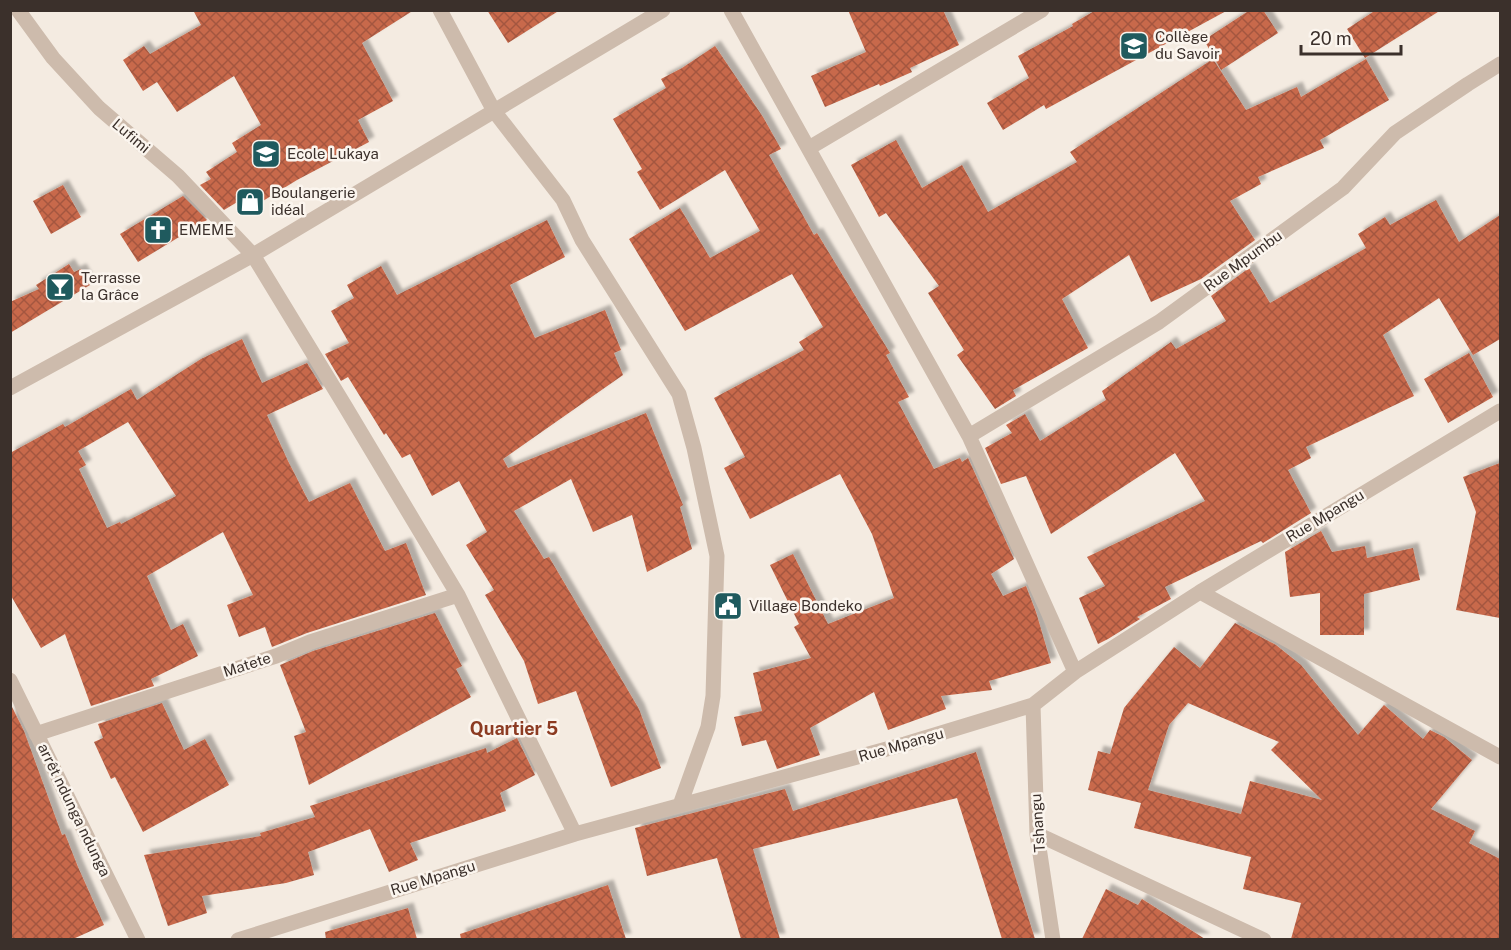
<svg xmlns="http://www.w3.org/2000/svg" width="1511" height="950" font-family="'Public Sans',sans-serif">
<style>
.building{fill:url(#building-cross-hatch);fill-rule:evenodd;filter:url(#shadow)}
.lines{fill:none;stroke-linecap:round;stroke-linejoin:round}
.minor{stroke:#cdbbac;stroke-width:15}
.labels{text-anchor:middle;stroke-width:5;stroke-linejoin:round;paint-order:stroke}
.poi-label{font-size:15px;fill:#3b302b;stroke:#fbf5ee;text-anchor:start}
.street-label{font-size:15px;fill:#3b302b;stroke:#fbf5ee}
.quarter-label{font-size:18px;font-weight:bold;fill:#8c3b22;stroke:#fbf5ee}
</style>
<defs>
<pattern id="building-cross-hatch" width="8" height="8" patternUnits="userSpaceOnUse" patternTransform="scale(1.5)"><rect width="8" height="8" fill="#c8694b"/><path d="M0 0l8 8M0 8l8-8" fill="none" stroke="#a4573f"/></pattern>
<filter id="shadow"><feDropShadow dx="5.5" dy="-5.5" stdDeviation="1.5" flood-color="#0004"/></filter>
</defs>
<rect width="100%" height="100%" fill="#f4ebe1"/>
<path class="building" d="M193,10h221l-52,33 31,58 -35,19 11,22 -72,38 -52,32 -6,-11 -15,9 -24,-25 11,-6 -5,-7 31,-20 -5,-9 29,-18 -27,-49 -57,36 -20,-30 -14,9 -20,-31 21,-14 6,8 51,-29z
M487,10h73l-52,33z
M848,10h95l16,35 -49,23 2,4 -32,14 -1,-2 -54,23 -14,-31 55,-24z
M1096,10h132l-182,99 -2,-4 -41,25 -16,-27 42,-25 -11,-22 55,-30 -1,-2z
M1250,10h13l15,23 -57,37 -17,-30z
M1376,10h65l-76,48 -18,-29z
M715,46l48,71 18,32 -12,6 45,80 3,-2 73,120 -4,2 23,42 -11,5 36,67 26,-11 2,4 6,-4 46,101 -23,15 12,22 23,-10 10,26 15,51 -62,18 3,9 -51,6 5,13 -58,21 -14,-38 -64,36 10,27 -43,14 -11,-29 -24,6 -8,-29 28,-6 -9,-38 58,-15 -17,-31 5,-3 -29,-59 23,-11 35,70 66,-26 -22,-64 -32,-60 -90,45 -26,-51 21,-11 -31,-59 90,-48 -5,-8 24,-15 -31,-53 -107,57 -56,-92 51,-31 30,50 50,-27 -35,-61 -65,40 -23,-38 5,-3 -29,-50 53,-31 -5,-9 21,-11z
M1213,59l33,51 51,-23 4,10 65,-38 23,41 -69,40 4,8 -66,29 3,7 -31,17 25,39 -54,39 -50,23 -22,-47 -67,44 26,49 -75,42 3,6 -21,13 -38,-54 7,-5 -36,-57 11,-7 -53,-73 -7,4 -28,-52 45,-25 26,48 40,-23 26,47 89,-50 -7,-10z
M63,185l18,32 -30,17 -18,-33z
M183,196l24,24 -69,42 -18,-28z
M1436,200l23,42 41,-27v124l-27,16 -34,-57 -56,37 31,61 -108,51 5,11 -23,12 23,43 -48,30 -2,-2 -96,46 6,12 -34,18 3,2 -32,20 -10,5 -19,-46 26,-12 -18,-29 118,-56 -30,-48 -124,81 -25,-58 -25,8 -16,-36 27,-15 -6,-8 19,-11 15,27 66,-41 -4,-9 69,-49 5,7 50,-28 -15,-25 38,-28 21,35 96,-55 -8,-14 27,-17 5,8z
M547,220l18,37 -55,28 25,53 70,-28 16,40 -7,3 9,22 -120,84 5,9 138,-55 37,92 -3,2 12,42 -45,23 -15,-57 -39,17 -22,-53 -57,32 30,48 5,-2 90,152 22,59 -50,19 -35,-96 -38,13 -14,-43 -39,-66 9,-5 -28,-45 21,-13 -28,-51 -27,15 -22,-42 -8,4 -16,-25 -2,2 -36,-58 -7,4 -16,-27 24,-11 -18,-32 23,-13 -7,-13 34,-19 16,29z
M69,264l5,8 7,-3 9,16 -80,48v-31l29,-13 -3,-4z
M242,339l20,44 45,-20 16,26 -56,26 21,46 21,41 41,-19 35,68 21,-8 20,52 -119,38 -35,14 -7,-20 -26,10 -12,-32 26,-10 -30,-63 -76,44 24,54 12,-6 15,32 -47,23 3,7 -63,20 -26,-72 -24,14 -31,-54v-141l53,-29 2,3 66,-38 6,11 64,-41zM128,422l48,74 -55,28 -1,-2 -13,6 -28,-59 7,-4 -8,-14z
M1469,353l24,44 -45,26 -24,-44z
M1500,463v155l-44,-8 20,-98 -13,-35z
M1321,531l11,21 33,-6 2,12 46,-10 7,32 -56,14v41h-44v-42l-30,4 -5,-45z
M435,613l27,53 -6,3 15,28 -162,88 -15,-49 12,-4 -26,-67 33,-14z
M1235,623l41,22 25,20 57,70 26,-30 39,34 7,-9 14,7 28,23 -41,49 44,22 -6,12 31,16v80h-209l10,-36 -58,-14 8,-32 -117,-29 7,-25 -53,-13 10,-39 12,3 14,-46 50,-61 26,21zM1188,703l91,39 -8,8 51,50 -72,-19 -9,33 -93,-24 21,-65z
M10,703l14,28 38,104 3,-1 13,33 26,58 -31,14h-63z
M162,703l22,47 21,-11 24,46 -86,47 -28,-55 -4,2 -17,-37 9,-4 -5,-14z
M517,738l18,37 -35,18 6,18 -96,32 8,17 -29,12 -19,-43 -62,23 6,23 -28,8 -84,13 5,17 -39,13 -24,-71 117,-19 -1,-3 55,-16 -5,-11 176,-58 1,5z
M976,752l59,187h-33l-45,-141 -204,51 27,90h-39l-24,-81 -70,18 -12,-48 150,-39 8,22z
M608,885l18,54h-165l-1,-5z
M1106,889l32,16 4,-6 63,40h-123z
M408,908l9,31h-91l-1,-7z"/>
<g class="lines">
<path class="minor" d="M18,10l35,48 46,50 79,68 75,79 92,151 113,189 117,239
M440,10l54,101 69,89 19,40 97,154 15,54 23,108 -4,140 -5,31 -28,78
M731,10l238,426 106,236
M809,148l233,-138
M10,388l243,-133 410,-245
M969,436l190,-114 184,-134 52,-55 73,-49 32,-20
M1200,592l300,165
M10,680l128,260
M1033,705l4,129 16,106
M36,734l240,-78 34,-14 148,-47
M1037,834l227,106
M238,940l337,-106 330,-90 128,-39 42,-33 125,-80 300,-181"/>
</g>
<defs>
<g id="university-square" transform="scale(1.5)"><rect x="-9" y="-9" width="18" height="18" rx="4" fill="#1f5a5e" stroke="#fbf5ee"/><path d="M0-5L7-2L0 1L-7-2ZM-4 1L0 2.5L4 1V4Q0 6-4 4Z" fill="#fff"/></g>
<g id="school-square" transform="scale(1.5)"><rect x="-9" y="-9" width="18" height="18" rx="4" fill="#1f5a5e" stroke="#fbf5ee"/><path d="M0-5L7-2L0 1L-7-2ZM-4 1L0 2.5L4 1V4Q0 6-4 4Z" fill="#fff"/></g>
<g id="shop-square" transform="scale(1.5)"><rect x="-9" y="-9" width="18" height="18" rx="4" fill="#1f5a5e" stroke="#fbf5ee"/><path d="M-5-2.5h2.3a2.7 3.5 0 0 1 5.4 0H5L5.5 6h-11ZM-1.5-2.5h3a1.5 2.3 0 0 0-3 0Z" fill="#fff"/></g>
<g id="church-square" transform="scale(1.5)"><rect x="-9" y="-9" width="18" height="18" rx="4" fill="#1f5a5e" stroke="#fbf5ee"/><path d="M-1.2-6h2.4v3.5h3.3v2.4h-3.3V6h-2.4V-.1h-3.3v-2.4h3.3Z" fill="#fff"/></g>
<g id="bar-square" transform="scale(1.5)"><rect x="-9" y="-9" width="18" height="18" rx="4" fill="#1f5a5e" stroke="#fbf5ee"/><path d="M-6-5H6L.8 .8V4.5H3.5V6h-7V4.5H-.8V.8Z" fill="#fff"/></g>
<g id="civic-square" transform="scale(1.5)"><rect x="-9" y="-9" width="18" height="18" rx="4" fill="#1f5a5e" stroke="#fbf5ee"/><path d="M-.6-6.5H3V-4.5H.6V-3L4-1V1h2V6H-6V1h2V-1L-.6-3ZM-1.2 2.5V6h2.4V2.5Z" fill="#fff"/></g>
</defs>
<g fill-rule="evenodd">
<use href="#university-square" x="1134" y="46"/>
<use href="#school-square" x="266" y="154"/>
<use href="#shop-square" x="250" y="202"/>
<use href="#church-square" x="158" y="230"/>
<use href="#bar-square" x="60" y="287"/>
<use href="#civic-square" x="728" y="606"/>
</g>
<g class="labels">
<g class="poi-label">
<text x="1155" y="42">Collège<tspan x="1155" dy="17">du Savoir</tspan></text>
<text x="287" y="159">Ecole Lukaya</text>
<text x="271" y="198">Boulangerie<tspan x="271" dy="17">idéal</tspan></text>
<text x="179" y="235">EMEME</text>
<text x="81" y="283">Terrasse<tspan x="81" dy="17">la Grâce</tspan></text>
<text x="749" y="611">Village Bondeko</text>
</g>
<g class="street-label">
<text transform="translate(131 136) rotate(40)" y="5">Lufimi</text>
<text transform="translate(1243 261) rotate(-36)" y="5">Rue Mpumbu</text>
<text transform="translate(1325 516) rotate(-31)" y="5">Rue Mpangu</text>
<text transform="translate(247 665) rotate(-18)" y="5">Matete</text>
<text transform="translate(901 745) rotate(-16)" y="5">Rue Mpangu</text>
<text transform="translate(74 810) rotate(64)" y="5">arrêt ndunga ndunga</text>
<text transform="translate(1038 823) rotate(-94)" y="5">Tshangu</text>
<text transform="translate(433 878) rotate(-17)" y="5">Rue Mpangu</text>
</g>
<g class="quarter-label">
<text x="514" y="735">Quartier 5</text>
</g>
</g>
<rect width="1511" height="950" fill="none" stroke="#3b302b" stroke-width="24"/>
<path d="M1301 45v9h100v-9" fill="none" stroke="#3b302b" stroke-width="3"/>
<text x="1310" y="45" font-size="18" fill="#3b302b" stroke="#fbf5ee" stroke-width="4.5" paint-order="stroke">20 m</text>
</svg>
